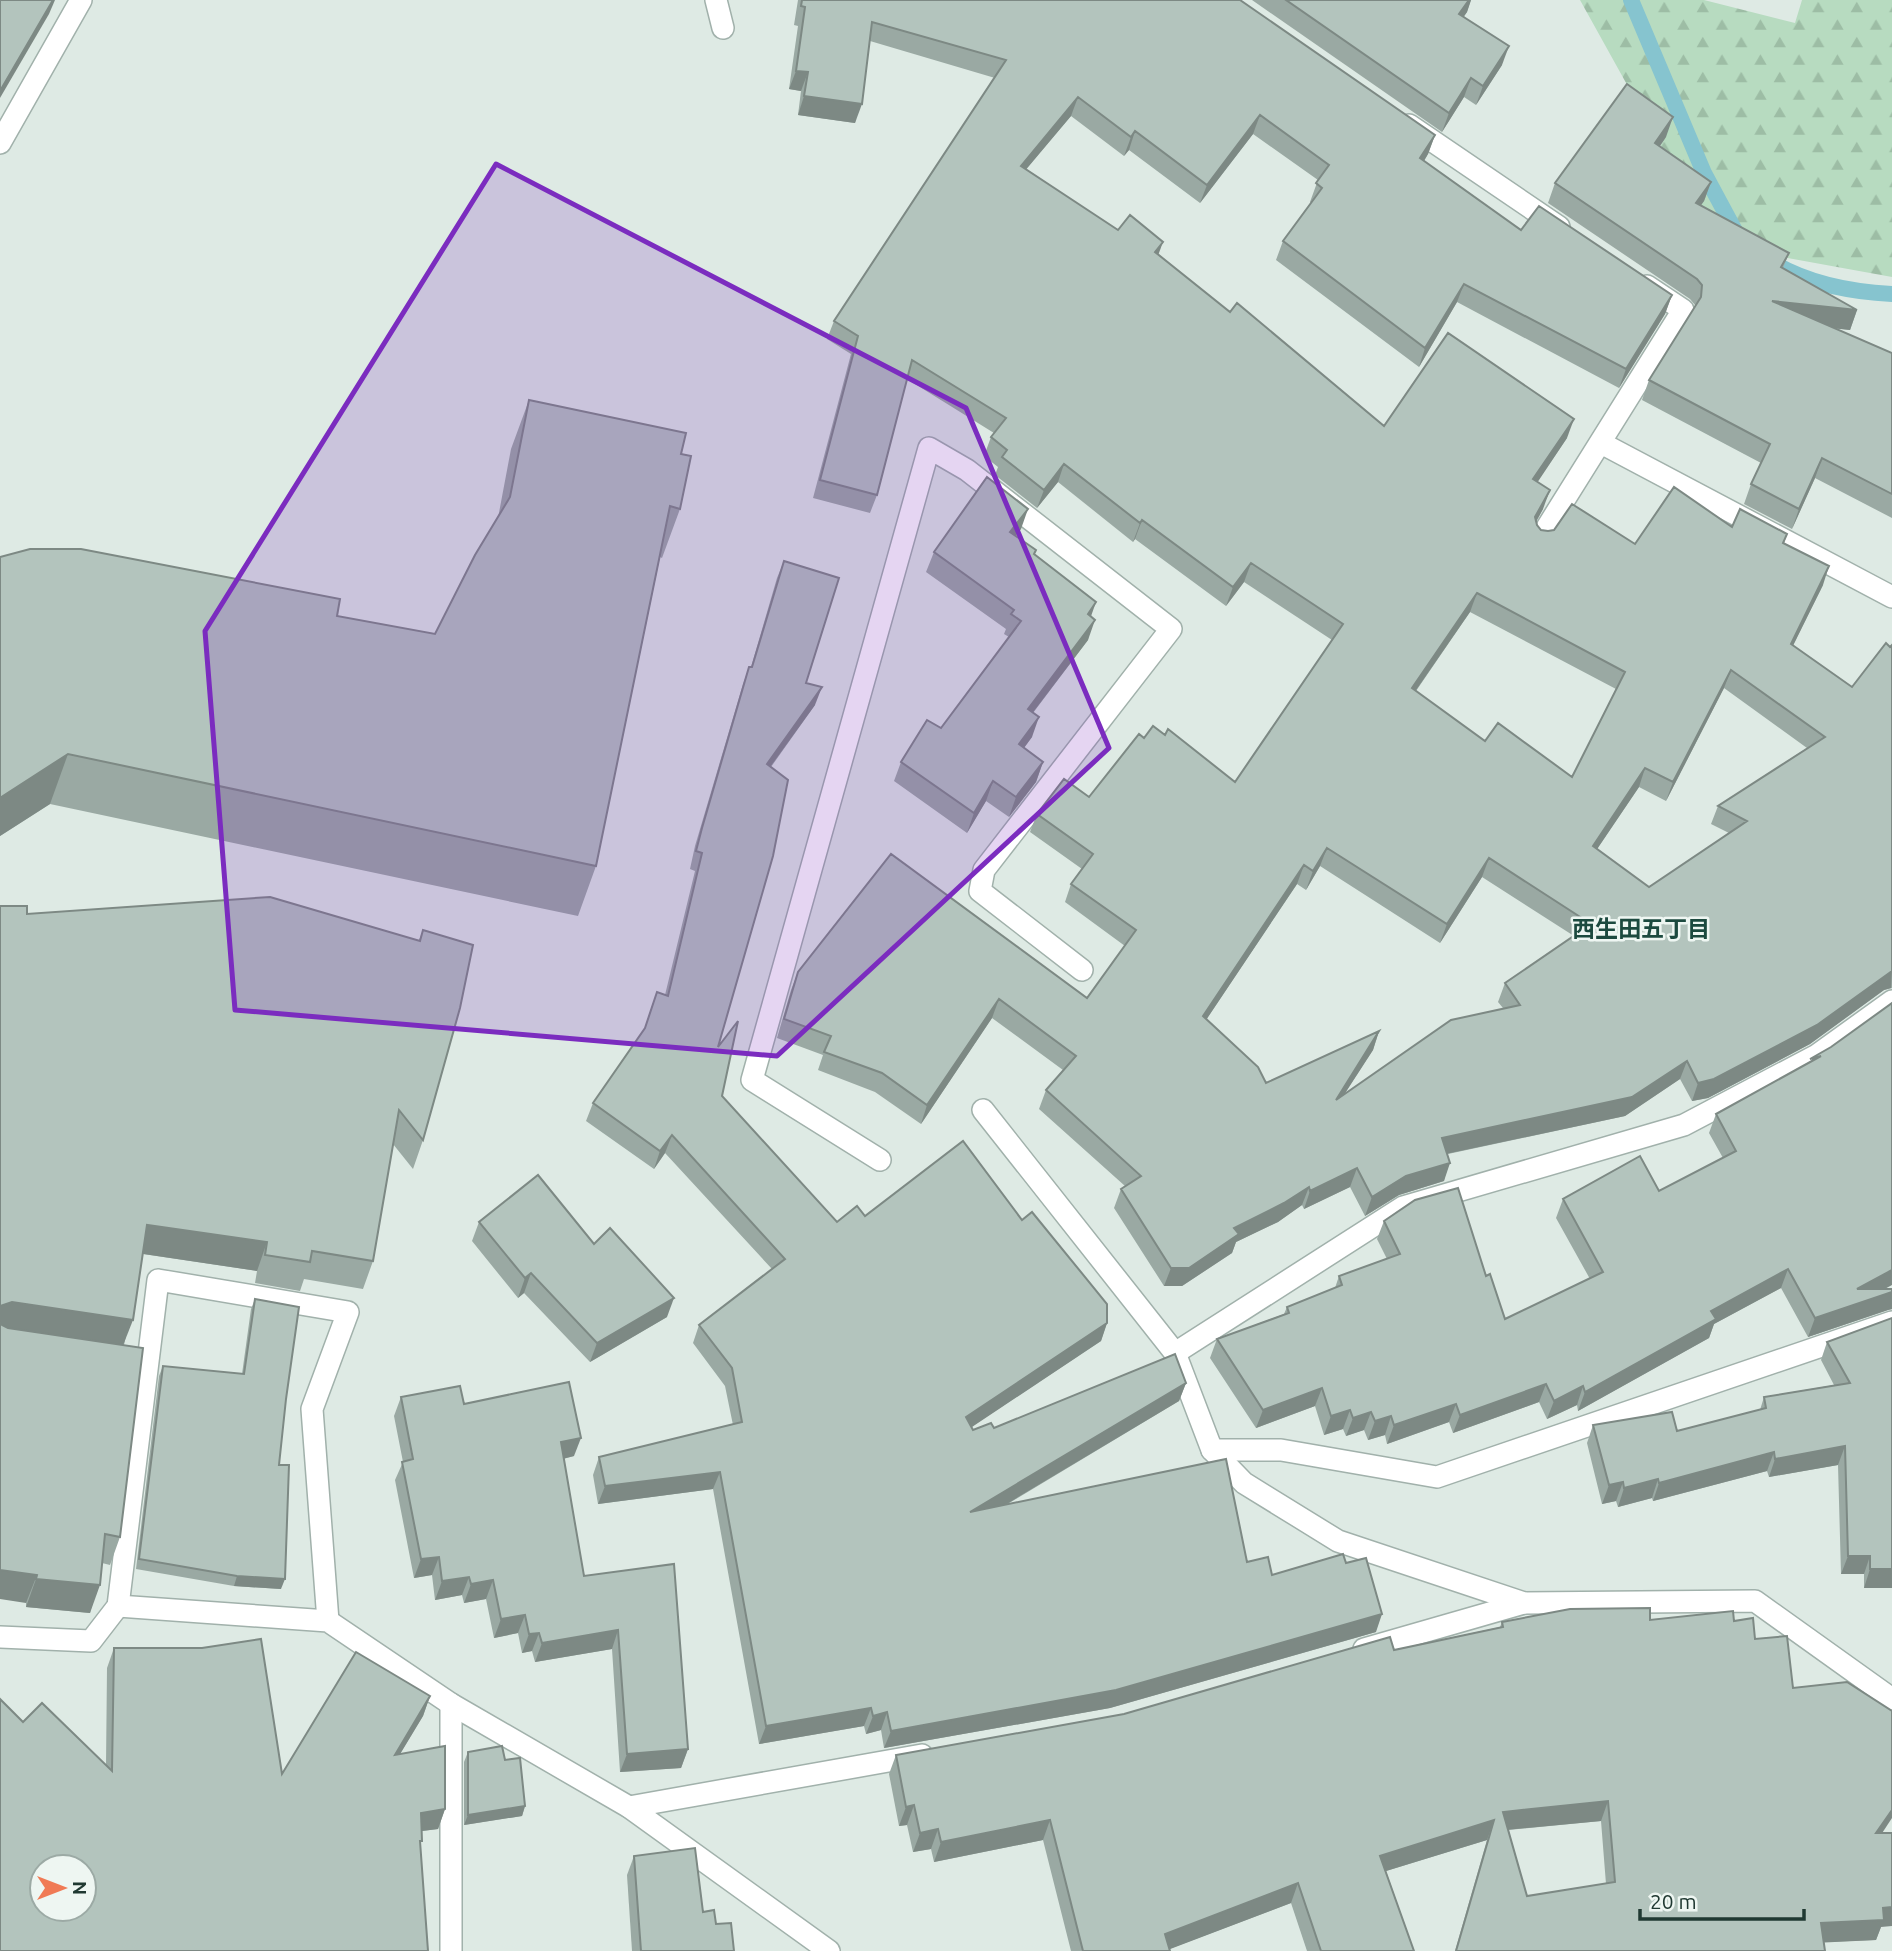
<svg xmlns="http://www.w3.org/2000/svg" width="1892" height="1951" font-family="Ubuntu,'Noto Sans JP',sans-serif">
<defs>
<pattern id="forest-firs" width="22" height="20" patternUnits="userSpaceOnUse" patternTransform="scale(1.75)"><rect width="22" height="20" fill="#b7dbc0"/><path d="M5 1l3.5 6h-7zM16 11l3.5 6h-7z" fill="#9dbda5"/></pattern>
</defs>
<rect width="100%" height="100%" fill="#deeae4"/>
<path fill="url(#forest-firs)" d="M1580,0H1704L1795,23L1802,0H1892V277L1716,245Z"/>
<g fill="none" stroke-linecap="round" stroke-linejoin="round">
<g stroke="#86c4cf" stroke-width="16">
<path d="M1631,0L1704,173L1740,240"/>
<path d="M1775,264C1810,284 1852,292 1892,294"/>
</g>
<g stroke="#a1b1ab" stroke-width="24">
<g id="minor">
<path d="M716,0L723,28"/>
<path d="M1409,125L1559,227"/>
<path d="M0,143L81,0"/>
<path d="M1601,443L1892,597"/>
<path d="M1541,537L1683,310L1647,286"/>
<path d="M983,1110L1175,1353L1212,1450L1244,1483L1338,1541L1524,1603L1755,1601L1892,1699"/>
<path d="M880,1160L752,1080L929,448L967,470L1171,629L984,870L980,891L1082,970"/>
<path d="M1175,1353L1403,1207L1684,1125L1817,1055L1892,1001"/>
<path d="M1212,1450H1281L1437,1477L1892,1322"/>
<path d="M118,1606L328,1621L451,1704L629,1807L829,1951"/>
<path d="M0,1637L91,1641L118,1606L158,1280L348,1312L312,1409L328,1621"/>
<path d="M1364,1649L1524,1603"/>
<path d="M451,1704V1951"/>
<path d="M629,1807L922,1755"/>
</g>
</g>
<use href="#minor" stroke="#fff" stroke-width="21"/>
</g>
<g fill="#9aa9a3" fill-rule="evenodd">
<path d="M798,0H1240L1435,135L1428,154L1424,161L1521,230L1672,295L1665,314L1619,388L1457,302L1419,367L1276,260L1283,241L1311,203L1310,202L1318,180L1253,134L1200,203L1129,150L1124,156L1071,116L1026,169L1118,230L1158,254L1230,312L1384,426L1567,438L1537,482L1543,509L1536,522L1537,525L1541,530L1635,544L1732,527L1787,534L1784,543L1823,585L1793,645L1852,687L1892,645V988L1884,990L1810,1044L1708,1098L1692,1101L1680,1079L1625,1116L1448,1154L1444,1181L1399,1195L1365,1216L1350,1187L1304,1209L1302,1205L1278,1222L1236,1242L1232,1253L1182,1286H1164L1114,1208L1121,1189L1125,1186L1039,1109L1046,1090L1063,1070L992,1018L921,1124L875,1092L818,1070L823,1055L777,1038L791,990L798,972L1087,998L1125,946L1065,902L1071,884L1082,869L1030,832L1037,814L1089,797L1144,738L1165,735L1235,782L1332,640L1244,582L1226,606L1135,539L1133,542L1058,482L1037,508L995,475L998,467L984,456L991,437L994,433L907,379L877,495L870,513L813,498L851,354L827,339L834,321L995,78L870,41L855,123L798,115L801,91L789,89L798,26L794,25ZM1470,612L1616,689L1572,777L1485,741L1416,691ZM1724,688L1807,748L1718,806L1711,824L1729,833L1649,887L1597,849L1639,787L1666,801ZM1320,866L1440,943L1482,877L1574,936L1505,983L1498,1002L1503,1008L1345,1093L1373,1050L1379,1031L1266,1083L1206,1020L1297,884L1306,890Z"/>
<path d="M1252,0H1471L1467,12L1464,16L1502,65L1476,105L1464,97L1442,132Z"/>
<path d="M1666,137L1660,146L1711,182L1704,201L1701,205L1789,253L1783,268L1857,310L1850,330L1834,328L1892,353V518L1815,478L1792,529L1744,504L1751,484L1761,463L1642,400L1649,380L1695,308V305L1690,299L1548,203L1555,183Z"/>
<path d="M529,400L681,454L680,509L662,558L660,557L596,866L578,916L50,804L0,836V557L337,616L435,634L498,518L511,449Z"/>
<path d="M1021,529L1016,536L1035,554L1091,616L1088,640L1033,713L1032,737L1024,748L1043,762L1036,782L1009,817L986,801L967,833L894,781L901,762L941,728L1009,637L1004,634L1006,629L926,572L934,552Z"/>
<path d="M784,561L806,683L815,705L771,767L718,1047L722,1096L837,1222L865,1216L1022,1220L1107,1323L1101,1341L971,1427L973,1430L994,1428L1186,1383L1179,1401L1006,1505L1247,1562L1272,1575L1346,1563L1376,1632L1110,1708L884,1748L881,1730L866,1734L864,1726L759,1744L713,1489L598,1504L593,1475L599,1457L733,1425L725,1386L693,1343L699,1325L772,1269L665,1153L654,1169L586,1121L593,1103L644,1030L657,992L665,995L695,871L690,869L695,846L743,684L749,667H751L777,578Z"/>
<path d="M27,914L419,940L423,930V1140L413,1169L393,1144L373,1261L363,1289L304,1279L300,1291L255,1283L257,1271L143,1254L124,1345L120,1537L110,1565L102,1563L90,1613L26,1607Z"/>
<path d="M1831,1047L1886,1289H1892V1309L1888,1310L1808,1337L1781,1288L1714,1324L1709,1338L1578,1411L1577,1405L1547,1419L1539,1402L1453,1433L1449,1422L1387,1444L1385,1435L1368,1440L1364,1430L1346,1436L1343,1429L1324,1435L1315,1406L1256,1428L1210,1358L1217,1339L1284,1314L1287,1307L1335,1288L1339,1276L1387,1259L1377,1239L1384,1221L1486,1276L1505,1319L1590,1279L1556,1218L1563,1199L1659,1191L1723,1158L1709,1133L1716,1114L1808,1063Z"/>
<path d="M479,1222L594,1244L667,1317L590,1362L524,1293L518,1298L472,1241Z"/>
<path d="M255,1299L286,1399L279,1465L281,1589L234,1586L136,1569L159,1376L163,1366L242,1374L251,1309Z"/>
<path d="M1892,1318V1588H1864V1574H1841L1838,1465L1769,1477L1767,1471L1653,1501L1652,1498L1618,1507L1616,1501L1602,1504L1587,1443L1593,1425L1677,1431L1760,1410L1764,1397L1834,1385L1821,1360L1827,1342Z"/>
<path d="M401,1397L464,1404L574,1456L563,1459L584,1576L674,1564L688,1749L681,1768L620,1772L612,1649L535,1662L532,1651L522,1653L518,1633L494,1638L486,1599L464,1603L462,1595L435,1600L432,1575L414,1578L395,1480L403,1462L394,1416Z"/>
<path d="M1650,1620L1734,1621L1755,1639L1793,1688L1882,1833L1881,1927L1876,1940L1824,1942L1825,1951H1455L1487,1840L1386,1871L1414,1951H1307L1291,1903L1169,1949L1170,1951H1071L1043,1840L934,1862L931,1849L913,1852L907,1825L899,1826L889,1774L896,1755L1124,1714L1394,1650L1500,1627L1502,1622ZM1601,1821L1606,1884L1527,1896L1508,1830Z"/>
<path d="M114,1648L282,1774L430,1696L423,1716L400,1754L445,1809L438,1829L422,1831L420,1847L428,1951L23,1722L106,1765L107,1668Z"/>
<path d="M468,1752L505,1760L525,1806L522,1816L464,1825V1762Z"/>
<path d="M634,1856L703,1912L716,1924L734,1951H632L627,1875Z"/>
</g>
<g fill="#7d8984">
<path d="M53,0H55L49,14L0,98V91Z"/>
<path d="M1469,0H1471L1467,12L1453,32L1459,14Z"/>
<path d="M1509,46L1502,65L1476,105L1483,86Z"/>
<path d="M796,71L808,72L801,91L789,89Z"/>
<path d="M1471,78L1464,97L1442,132L1449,113Z"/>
<path d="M804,96L862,104L855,123L798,115Z"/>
<path d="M1078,97L1071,116L1014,184L1021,166Z"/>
<path d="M1260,115L1253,134L1200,203L1207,185Z"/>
<path d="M1673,117L1666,137L1648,163L1655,143Z"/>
<path d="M1135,131L1129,150L1124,156L1131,137Z"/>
<path d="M1435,135L1428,154L1414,177L1420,158Z"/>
<path d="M1711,182L1704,201L1689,222L1696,203Z"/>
<path d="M1163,242L1156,261L1155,252Z"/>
<path d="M1464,284L1457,302L1419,367L1425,348Z"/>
<path d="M1672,295L1665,314L1619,388L1626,369Z"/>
<path d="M1772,301L1857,310L1850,330L1765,321Z"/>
<path d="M1574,419L1567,438L1527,498L1533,479Z"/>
<path d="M1822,458L1815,478L1792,529L1799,509Z"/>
<path d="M1064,464L1058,482L1037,508L1044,490Z"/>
<path d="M1550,490L1543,509L1528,536L1535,517Z"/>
<path d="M1028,509L1021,529L1003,551L1010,532Z"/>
<path d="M1142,520L1135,539L1133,542L1140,523Z"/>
<path d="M1251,563L1244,582L1226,606L1233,587Z"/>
<path d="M1829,566L1823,585L1785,662L1791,644Z"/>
<path d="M1477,593L1470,612L1405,706L1412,688Z"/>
<path d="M1096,602L1089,622L1088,614Z"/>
<path d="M1095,620L1088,640L1021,728L1028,709Z"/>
<path d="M1731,670L1724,688L1666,801L1673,782Z"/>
<path d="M822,687L815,705L760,781L767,764Z"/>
<path d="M1039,717L1032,737L1012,764L1019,744Z"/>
<path d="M68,754L50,804L0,836V798Z"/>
<path d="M1043,762L1036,782L1009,817L1016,797Z"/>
<path d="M1645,768L1639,787L1587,864L1593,846Z"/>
<path d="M993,781L986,801L967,833L974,813Z"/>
<path d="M1327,848L1320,866L1306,890L1313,871Z"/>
<path d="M1489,858L1482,877L1440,943L1447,924Z"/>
<path d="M1304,865L1297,884L1196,1035L1203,1016Z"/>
<path d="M1892,971L1891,988L1884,990L1810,1044L1708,1098L1692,1101L1698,1083Z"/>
<path d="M999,999L992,1018L921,1124L927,1105Z"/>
<path d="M1379,1031L1373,1050L1329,1118L1336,1100Z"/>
<path d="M1687,1061L1680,1079L1625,1116L1436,1156L1442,1138Z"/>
<path d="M672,1135L665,1153L654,1169L660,1151Z"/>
<path d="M1450,1163L1444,1181L1399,1195L1365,1216L1372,1197L1406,1176Z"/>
<path d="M1357,1168L1350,1187L1304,1209L1310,1191Z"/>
<path d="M1309,1187L1302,1205L1278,1222L1236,1242L1232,1253L1182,1286H1164L1171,1268L1234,1228Z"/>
<path d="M147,1225L267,1242L257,1271L137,1253Z"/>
<path d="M1788,1269L1781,1288L1714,1324L1709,1338L1578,1411L1585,1392L1711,1311Z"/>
<path d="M1892,1270V1285L1857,1304L1892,1292V1309L1888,1310L1808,1337L1815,1318L1857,1289Z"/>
<path d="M531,1273L524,1293L518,1298L525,1278Z"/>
<path d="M674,1298L667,1317L590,1362L597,1343Z"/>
<path d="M12,1302L133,1320L122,1348L0,1331V1306Z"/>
<path d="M1107,1323L1101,1341L960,1435L966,1417Z"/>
<path d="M1186,1383L1179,1401L963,1530L970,1512Z"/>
<path d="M1546,1384L1539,1402L1453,1433L1460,1415Z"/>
<path d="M1583,1386L1577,1405L1547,1419L1554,1401Z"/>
<path d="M1322,1388L1315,1406L1256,1428L1263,1410Z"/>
<path d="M1456,1404L1449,1422L1387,1444L1394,1425Z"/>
<path d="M1350,1410L1343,1429L1324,1435L1331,1416Z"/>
<path d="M1371,1412L1364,1430L1346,1436L1353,1418Z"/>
<path d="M1391,1416L1385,1435L1368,1440L1375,1421Z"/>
<path d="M581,1438L574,1456L554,1461L561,1442Z"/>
<path d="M1845,1446L1838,1465L1769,1477L1775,1459Z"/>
<path d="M1774,1452L1767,1471L1653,1501L1659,1483Z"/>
<path d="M720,1472L713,1489L598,1504L605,1486Z"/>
<path d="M1658,1479L1652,1498L1618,1507L1624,1488Z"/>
<path d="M1623,1482L1616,1501L1602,1504L1609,1485Z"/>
<path d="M1848,1556H1870L1864,1574H1841Z"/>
<path d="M439,1557L432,1575L414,1578L421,1559Z"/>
<path d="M1870,1569H1892V1588H1864Z"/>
<path d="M0,1570L37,1575L26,1603L0,1599Z"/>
<path d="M237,1576L285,1579L281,1589L234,1586Z"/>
<path d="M469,1577L462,1595L435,1600L442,1581Z"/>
<path d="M36,1579L100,1585L90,1613L26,1607Z"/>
<path d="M493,1580L486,1599L464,1603L471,1584Z"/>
<path d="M1382,1614L1376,1632L1110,1708L884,1748L891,1731Z"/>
<path d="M525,1615L518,1633L494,1638L501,1619Z"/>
<path d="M618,1630L612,1649L535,1662L542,1643Z"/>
<path d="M539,1633L532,1651L522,1653L529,1634Z"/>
<path d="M430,1696L423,1716L388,1774L395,1755Z"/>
<path d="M871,1708L864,1726L759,1744L766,1726Z"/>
<path d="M887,1712L881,1730L866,1734L873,1716Z"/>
<path d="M688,1749L681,1768L620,1772L627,1754Z"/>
<path d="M1608,1801L1601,1821L1495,1831L1503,1812Z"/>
<path d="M914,1805L907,1825L899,1826L906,1807Z"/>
<path d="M525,1806L522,1816L464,1825L468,1815Z"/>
<path d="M445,1809L438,1829L414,1832L421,1813Z"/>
<path d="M1892,1810V1818L1869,1853L1876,1833Z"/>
<path d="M1050,1820L1043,1840L934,1862L941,1842Z"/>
<path d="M1494,1820L1487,1840L1373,1875L1380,1856Z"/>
<path d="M938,1829L931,1849L913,1852L920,1833Z"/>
<path d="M1298,1883L1291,1903L1165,1951V1934Z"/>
<path d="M1892,1907V1926L1881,1927L1876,1940L1814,1943L1821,1923L1883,1908Z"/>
</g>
<g fill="#b3c4bd" stroke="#7d8984" stroke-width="2" fill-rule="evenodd">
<path d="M0,0H53L0,91Z"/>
<path d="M802,0H1240L1435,135L1420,158L1521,230L1539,206L1672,295L1626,369L1464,284L1425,348L1283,241L1322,188L1316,183L1329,165L1260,115L1207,185L1135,131L1131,137L1078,97L1021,166L1118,230L1130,215L1163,242L1155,252L1230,312L1237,303L1384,426L1448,333L1574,419L1533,479L1550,490L1535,517L1537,525L1541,530L1548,531L1554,530L1572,504L1635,544L1674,487L1732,527L1740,509L1787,534L1783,543L1829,566L1791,644L1852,687L1886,643L1890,647L1892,645V971L1817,1025L1714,1079L1698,1083L1687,1061L1632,1097L1442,1138L1450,1163L1406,1176L1372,1197L1357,1168L1310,1191L1309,1187L1284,1203L1234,1228L1239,1234L1189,1268H1171L1121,1189L1141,1176L1046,1090L1076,1056L999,999L927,1105L882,1073L824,1052L831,1036L784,1019L798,972L891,854L1087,998L1136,930L1071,884L1093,854L1037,814L1064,779L1089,797L1139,734L1144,738L1153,726L1165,735L1168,729L1235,782L1343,624L1251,563L1233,587L1142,520L1140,523L1064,464L1044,490L1002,457L1007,450L991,437L1006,418L912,360L877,495L820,480L858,336L834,321L1006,60L872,22L862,104L804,96L808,72L796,71L805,7L801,6ZM1477,593L1625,672L1572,777L1498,723L1485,741L1412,688ZM1731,670L1825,737L1718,806L1747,821L1649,887L1593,846L1645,768L1673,782ZM1327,848L1447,924L1489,858L1591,924L1505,983L1520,1005L1451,1020L1336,1100L1379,1031L1266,1083L1258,1067L1203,1016L1304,865L1313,871Z"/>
<path d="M1286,0H1469L1459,14L1509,46L1483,86L1471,78L1449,113Z"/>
<path d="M1627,84L1673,117L1655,143L1711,182L1696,203L1789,253L1781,267L1857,310L1772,301L1892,353V494L1822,458L1799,509L1751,484L1770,444L1649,380L1701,297L1702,285L1697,279L1555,183Z"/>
<path d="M529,400L686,433L681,454L691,456L680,509L670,506L596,866L68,754L0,798V557L30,549H81L340,599L337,616L435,634L475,555L510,497Z"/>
<path d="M987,477L1028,509L1010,532L1036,550L1034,554L1096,602L1088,614L1095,620L1028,709L1039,717L1019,744L1043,762L1016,797L993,781L974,813L901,762L927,720L941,728L1021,621L1011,614L1014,610L934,552Z"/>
<path d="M784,561L839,578L806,683L822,687L767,764L788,780L773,856L718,1047L738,1021L722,1096L837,1222L857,1206L865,1216L963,1141L1022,1220L1032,1212L1107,1304V1323L966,1417L973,1430L991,1423L994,1428L1175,1354L1186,1383L970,1512L1226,1459L1247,1562L1268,1557L1272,1575L1343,1554L1346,1563L1366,1558L1382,1614L1116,1690L891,1731L887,1712L873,1716L871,1708L766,1726L720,1472L605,1486L599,1457L742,1422L732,1368L699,1325L785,1259L672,1135L660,1151L593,1103L645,1028L657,992L668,996L702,853L696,851L702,828L749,667H752Z"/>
<path d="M270,897L420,941L423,930L473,945L460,1008L423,1140L399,1110L373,1261L312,1251L310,1262L265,1255L267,1242L147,1225L133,1320L12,1302L0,1306V1309V906H27V914Z"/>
<path d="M1892,1003V1270L1857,1289H1892V1292L1815,1318L1788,1269L1711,1311L1716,1319L1585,1392L1583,1386L1554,1401L1546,1384L1460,1415L1456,1404L1394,1425L1391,1416L1375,1421L1371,1412L1353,1418L1350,1410L1331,1416L1322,1388L1263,1410L1217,1339L1289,1313L1287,1307L1342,1285L1339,1276L1400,1254L1384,1221L1415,1200L1458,1188L1486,1276L1490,1274L1505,1319L1603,1272L1563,1199L1640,1156L1659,1191L1736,1151L1716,1114L1821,1056L1810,1059L1831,1047Z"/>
<path d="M538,1175L594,1244L610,1228L674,1298L597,1343L531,1273L525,1278L479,1222Z"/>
<path d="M255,1299L299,1307L286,1399L279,1465H289L285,1579L237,1576L139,1559L163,1366L244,1374Z"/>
<path d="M1892,1318V1569H1870V1556H1848L1845,1446L1775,1459L1774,1452L1659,1483L1658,1479L1624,1488L1623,1482L1609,1485L1593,1425L1672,1412L1677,1431L1766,1408L1764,1397L1850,1383L1827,1342Z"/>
<path d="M0,1322L2,1325L8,1328L143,1348L120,1537L105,1534L100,1585L36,1579L37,1575L0,1570Z"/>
<path d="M569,1382L581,1438L561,1442L584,1576L674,1564L688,1749L627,1754L618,1630L542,1643L539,1633L529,1634L525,1615L501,1619L493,1580L471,1584L469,1577L442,1581L439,1557L421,1559L402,1462L413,1459L401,1397L460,1386L464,1404Z"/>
<path d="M1650,1608V1620L1733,1611L1734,1621L1753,1618L1755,1639L1787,1636L1793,1688L1847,1682L1892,1711V1810L1876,1833H1892V1907L1883,1908L1884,1920L1821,1923L1825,1951H1456L1494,1820L1380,1856L1414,1951H1321L1298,1883L1165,1934L1170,1951H1083L1050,1820L941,1842L938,1829L920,1833L914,1805L906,1807L896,1755L1124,1714L1390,1637L1394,1650L1503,1627L1502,1622L1570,1609ZM1608,1801L1615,1882L1527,1896L1503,1812Z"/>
<path d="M261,1639L282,1774L356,1652L430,1696L395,1755L445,1746V1809L421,1813L422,1841H420L428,1951H0V1699L23,1722L42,1703L112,1771L114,1648H202ZM42,1867H84V1909H42Z"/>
<path d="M502,1746L505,1760L520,1758L525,1806L468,1815V1752Z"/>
<path d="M695,1848L703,1912L714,1910L716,1924L731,1923L734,1951H641L634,1856Z"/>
</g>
<path fill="#7b2cbf" fill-opacity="0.2" stroke="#7b2cbf" stroke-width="5" stroke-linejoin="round" d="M496,164L966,408L1109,748L777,1056L235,1010L205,631Z"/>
<g text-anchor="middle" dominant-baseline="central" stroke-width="5" stroke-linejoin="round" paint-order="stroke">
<g font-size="23" font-weight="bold" fill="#1c4a3f" stroke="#eef6f2">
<text x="1641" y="928">西生田五丁目</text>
</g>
</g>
<g transform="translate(63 1888) rotate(90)"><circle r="33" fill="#eef6f2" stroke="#9caaa5" stroke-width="2"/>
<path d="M0-5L12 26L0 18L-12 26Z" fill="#f07a55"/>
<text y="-10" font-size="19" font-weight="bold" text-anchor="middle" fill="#203932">N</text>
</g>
<path d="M1640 1909v10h164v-10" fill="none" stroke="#203932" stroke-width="3.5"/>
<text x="1650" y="1909" font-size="21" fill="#203932" stroke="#eef6f2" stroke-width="5" paint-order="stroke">20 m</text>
</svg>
